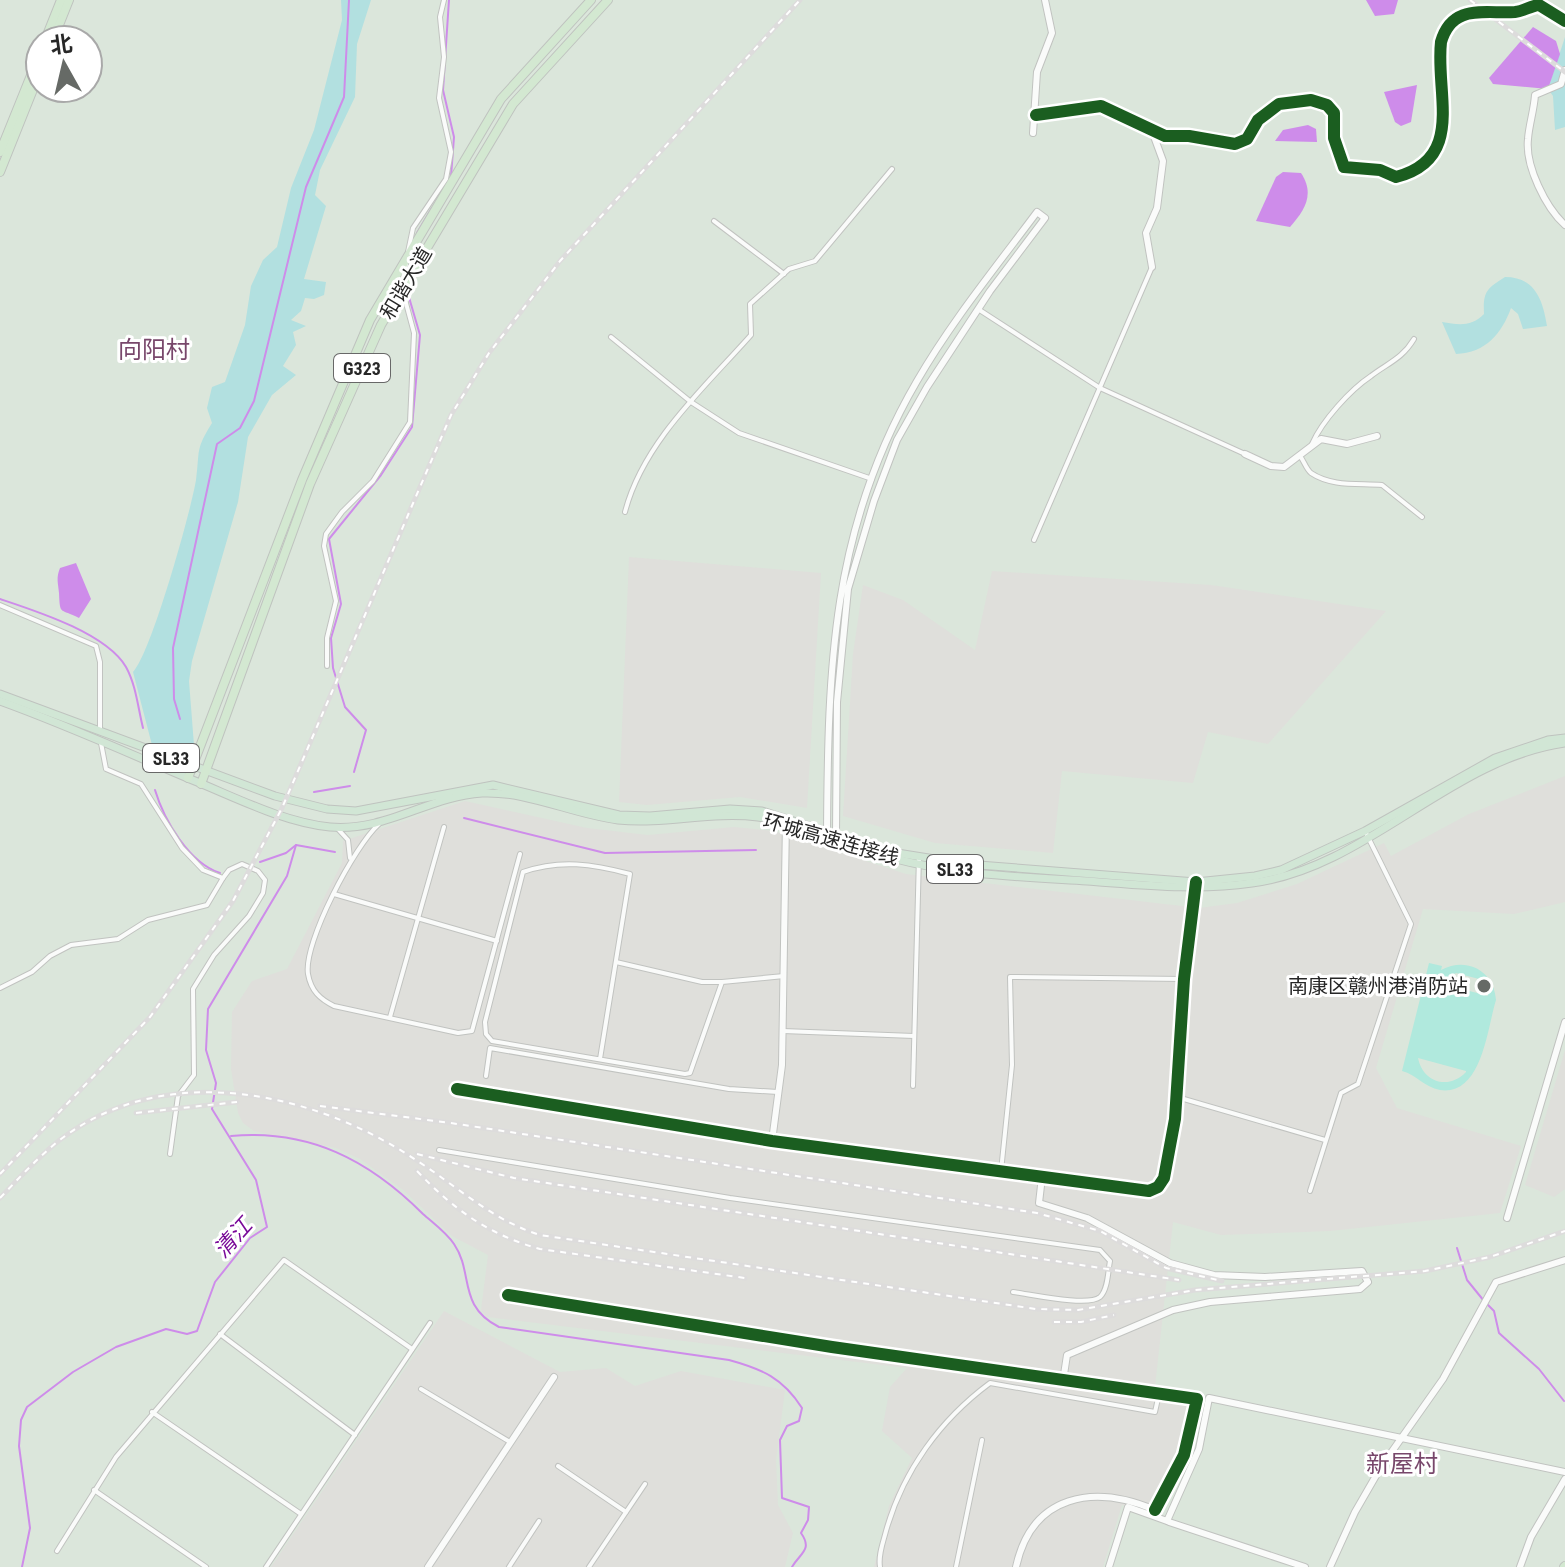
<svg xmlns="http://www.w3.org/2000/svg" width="1565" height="1567" font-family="'Roboto Condensed','Noto Sans SC',sans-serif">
<rect width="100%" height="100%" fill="#dbe6db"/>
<g fill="#dfdfdb">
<path d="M629,557L821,573L807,808L740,797L647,805L619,802Z"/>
<path d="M992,571L1211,585L1386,611L1268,744L1208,732L1193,783L1062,771L1053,853L935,843L843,816L853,654L863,585L903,600L975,650Z"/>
<path d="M1565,776V902L1514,914L1423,909L1376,1068L1397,1108L1521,1146L1500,1213L1330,1231L1221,1235L1173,1222L1154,1396L1203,1406L1191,1456L1159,1518L1122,1505L1103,1567H874L889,1506L912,1458L882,1431L890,1387L907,1368L487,1317L481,1310L488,1255L452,1236L403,1190L360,1159L336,1148L254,1131L243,1123L238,1113L231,1069L232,1012L252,981L287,969L342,863L343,841L465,801L587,828L648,835L734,827L774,831L906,874L1199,908L1237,903L1297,884L1384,843L1391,856L1469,814Z"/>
<path d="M1565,1050V1189L1554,1197L1525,1185Z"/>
<path d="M444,1311L560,1372L606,1368L635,1386L681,1371L785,1390L776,1460L778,1505L793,1533L785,1567H271Z"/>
</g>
<g fill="#b2e0e0">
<path d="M341,0H371L357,44L355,97L320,170L315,195L326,206L304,279L326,282L324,295L314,299L305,298L301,311L291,320L306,326L293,332L296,345L283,366L296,375L272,395L248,437L238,502L192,661L189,681L195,758L152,745L133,672C151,654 191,511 196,480C200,450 195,450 212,423L207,408L212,387L225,382L245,325L251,286L263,260L277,247L291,188L314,130L342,20Z"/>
<path d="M1565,37V127L1555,130L1553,96L1548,89Z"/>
<path d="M1505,277C1535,277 1543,300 1547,326L1523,329L1518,314L1511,308C1502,333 1486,353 1456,354L1442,322C1459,325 1471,327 1484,314C1483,292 1486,289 1505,277Z"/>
</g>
<path fill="#b0e9dd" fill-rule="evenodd" d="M1429,963L1442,966L1441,970C1467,956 1494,971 1496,1000C1487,1029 1482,1096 1440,1090C1424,1087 1417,1075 1402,1071ZM1456,973L1479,979L1488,996L1440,983ZM1418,1058L1466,1071V1072C1449,1090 1423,1083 1418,1058Z"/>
<g fill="#ce8cea">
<path d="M1366,0H1398L1394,14L1375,16Z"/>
<path d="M1533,27L1556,41L1560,54L1548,89L1493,84L1489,78Z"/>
<path d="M1417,85L1411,122L1401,126L1395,122L1384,92Z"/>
<path d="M1308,125L1316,129L1317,142L1275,141L1283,130Z"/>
<path d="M1283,172L1301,173C1315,194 1305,210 1290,227L1256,221L1276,177Z"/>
<path d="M76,563L91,599L79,618C60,608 60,616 59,593C58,582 56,578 60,568Z"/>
</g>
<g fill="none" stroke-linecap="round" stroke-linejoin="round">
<g stroke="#ce8cea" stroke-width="2">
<path d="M449,0L443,90L454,137L451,176"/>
<path d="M417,233L432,208"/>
<path d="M410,268L416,251"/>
<path d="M0,599C36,611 106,633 126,667C136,685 138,708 143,728"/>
<path d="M180,719L174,699L173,648L217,444L240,428L254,401L306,187L344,97L349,0"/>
<path d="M354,772L366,730L345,707L333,668L331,638L341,604L329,539L381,475L412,427L420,335L406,287"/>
<path d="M155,790C164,820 189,863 220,873"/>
<path d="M314,792L350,786"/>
<path d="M464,818L605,853L756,850"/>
<path d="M260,862L286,853L296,845L335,852"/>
<path d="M231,1136C309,1129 369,1160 423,1214C433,1223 446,1232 454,1244C474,1273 457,1306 499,1327L729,1360C762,1369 783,1378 802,1408L799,1421L787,1426L780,1440L782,1498L809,1507L808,1520L801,1533C813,1550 800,1553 792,1567"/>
<path d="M1457,1248L1467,1280L1484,1301"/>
<path d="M1488,1305L1494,1311L1499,1333L1539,1369L1564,1401"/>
<path d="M22,1567L30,1528L19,1446L21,1420L27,1407L73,1372L116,1347L166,1329L187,1334L197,1331L215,1282L250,1238L267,1227L256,1180L212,1109L216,1083L206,1050L208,1009L287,876L296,845"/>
</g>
<g stroke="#c1c3c0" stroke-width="6">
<g id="street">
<path d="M714,221L784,274"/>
<path d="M408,252L413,228L446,179L451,152L439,98L444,57L440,17L444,0"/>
<path d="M402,283L406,264"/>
<path d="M978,309L1100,388L1245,454"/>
<path d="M611,337L691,402L739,433L872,479"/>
<path d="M1312,444C1322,421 1350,390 1371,376C1388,363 1402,359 1414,339"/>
<path d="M1300,456C1304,461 1306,469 1311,473C1332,487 1359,483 1382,485L1422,517"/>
<path d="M625,512C643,442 705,387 751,335L750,304L789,269L815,261L892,169"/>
<path d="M1034,540L1152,267"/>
<path d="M0,605L96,646L100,662V731"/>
<path d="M327,666V638L336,601L324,546L326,534L342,512L373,481L410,422L414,333L403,292"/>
<path d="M101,743L106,769L141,784L182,848L203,870L223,878L229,870L242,864L258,871L265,880L263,893L249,916L214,955L193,989L194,1075L178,1096L170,1154"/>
<path d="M379,824C355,845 303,943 308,974C311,991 320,999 334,1006L458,1033L472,1031L520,854"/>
<path d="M337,828L348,840L350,858"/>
<path d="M334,894L497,941"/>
<path d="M616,962L702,982H722"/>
<path d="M0,988L32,972L50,956L71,945L118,939L148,920L207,905L223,878"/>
<path d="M390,1017L444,827"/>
<path d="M783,1031L914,1036"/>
<path d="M600,1059L630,874C593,864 560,859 523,872L485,1022L486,1034L492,1041L685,1074L690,1073L722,982L784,976"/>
<path d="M486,1076L490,1048L729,1089L778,1092"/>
<path d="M913,1086L919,856"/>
<path d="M1177,1097L1325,1140"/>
<path d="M439,1150L730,1198L1100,1250L1110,1261C1108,1271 1108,1290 1100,1297C1088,1307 1030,1294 1013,1292"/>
<path d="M1001,1171L1012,1065L1010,977L1184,979"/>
<path d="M1310,1191L1341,1093L1358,1084L1411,924L1365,831"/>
<path d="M220,1334L355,1435"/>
<path d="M421,1389L510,1442"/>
<path d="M152,1412L301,1514"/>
<path d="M558,1466L626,1512"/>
<path d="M94,1490L206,1567"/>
<path d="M57,1551L116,1457L284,1260L412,1349"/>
<path d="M266,1567L430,1323"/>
<path d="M509,1567L539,1521"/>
<path d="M589,1567L645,1484"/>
<path d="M880,1567C878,1555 883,1543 886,1531C903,1471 940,1420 990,1383L1155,1412L1159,1394"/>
<path d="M956,1567L982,1440"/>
</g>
</g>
<g stroke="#c1c3c0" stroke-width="8">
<g id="secondary">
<path d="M1565,70L1561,84L1535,95C1534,110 1529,125 1528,139C1525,166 1546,208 1565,225"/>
<path d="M1036,115L1101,106L1165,136H1189L1235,144L1247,139L1258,120L1279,104L1311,100L1327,105L1334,113V138L1344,167L1380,170L1396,177C1466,159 1435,93 1441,42C1452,3 1485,14 1515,12C1524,11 1530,6 1539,5L1565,21"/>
<path d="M1033,133L1037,72L1052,33L1045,0"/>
<path d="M1152,267L1146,233L1157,208L1163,161L1152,131"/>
<path d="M1245,454L1271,466L1284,467L1321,439L1347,444L1377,436"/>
<path d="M827,834C828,669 831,528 917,381C951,322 996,267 1037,212L1045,218L990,291L927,387L897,440L874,501L848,589L837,702L836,836"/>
<path d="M457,1089L772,1141L1149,1191L1158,1187L1164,1178L1175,1119L1184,979L1195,884"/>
<path d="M772,1141L782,1065L786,821"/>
<path d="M1042,1177L1039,1203L1087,1218L1170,1263L1214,1275L1265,1277L1362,1271L1368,1282L1360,1289L1210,1302L1173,1310L1067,1355L1063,1381"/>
<path d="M1507,1218L1565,1022"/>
<path d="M508,1295L832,1347L1197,1399L1184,1455L1155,1510C1094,1484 1032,1494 1016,1567"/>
<path d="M1169,1522L1305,1567"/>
<path d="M428,1567L554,1377"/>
<path d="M1109,1567L1128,1507L1167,1521L1199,1449L1209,1398L1565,1472"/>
<path d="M1330,1567L1355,1512L1381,1467L1443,1379L1496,1282L1565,1260"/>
<path d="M1520,1567L1531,1537L1565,1479"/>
</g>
</g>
<g stroke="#bfc3bf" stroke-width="9">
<g id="primary">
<path d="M0,694L275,796L327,809L356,811L493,785L619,815L650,816L730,809L762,811L891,852L966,864L1196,882L1255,876L1281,870L1365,831L1495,758L1548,740L1565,738"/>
<path d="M0,701C64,724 128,753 190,779C235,797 282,822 330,827C386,832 429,796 482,793C528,791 572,814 618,820C665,825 711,811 758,817C804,823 847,846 892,858C954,875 1023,877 1087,881C1143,885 1196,891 1252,883C1367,868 1450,759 1565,743"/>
</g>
</g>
<g stroke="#bfc3bf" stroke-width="10">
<g id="highway">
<path d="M45,40L61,0"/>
<path d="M53,40L69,0"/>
<path d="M0,152L40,53"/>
<path d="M0,172L40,72"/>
<path d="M188,778L302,480L370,320L501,99L591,0"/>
<path d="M201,784L310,484L381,325L513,104L608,0"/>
<path d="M1564,1567L1565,1566"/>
</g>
</g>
<use href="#street" stroke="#fafbfa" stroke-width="4"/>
<use href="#secondary" stroke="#fafbfa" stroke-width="6"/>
<use href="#primary" stroke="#d1e6d5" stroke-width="7"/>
<use href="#highway" stroke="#d3e8d1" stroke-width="8"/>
<g stroke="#dddcdc" stroke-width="5">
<g id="rail">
<path d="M1470,0L1565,72"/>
<path d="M320,1106L451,1123L1037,1213L1100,1231L1166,1268L1222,1281"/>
<path d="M136,1113L237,1102"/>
<path d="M417,1154L514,1178L1179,1280"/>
<path d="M417,1171C453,1209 489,1235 540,1249L745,1278"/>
<path d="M0,1174L150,1017L233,901L282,808L451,415L489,353L560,261L800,0"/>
<path d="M0,1198C20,1177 39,1156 61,1139C167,1059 314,1092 416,1160C458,1187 492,1220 540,1235L1036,1309L1078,1310L1195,1290L1425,1271L1490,1257L1565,1231"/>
<path d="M1054,1322H1081L1114,1315"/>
</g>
</g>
<use href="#rail" stroke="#fff" stroke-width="2" stroke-dasharray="6" stroke-linecap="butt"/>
<g stroke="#fff" stroke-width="17">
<g id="cycleway">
<path d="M1036,115L1101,106L1165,136H1189L1235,144L1247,139L1258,120L1279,104L1311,100L1327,105L1334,113V138L1344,167L1380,170L1396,177C1466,159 1435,93 1441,42C1452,3 1485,14 1515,12C1524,11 1530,6 1539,5L1565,21"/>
<path d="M457,1089L772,1141L1149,1191L1158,1187L1164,1178L1175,1119L1184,979L1196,882"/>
<path d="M508,1295L832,1347L1197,1399L1184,1455L1155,1510"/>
</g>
</g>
<use href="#cycleway" stroke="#1b5e20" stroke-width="12"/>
</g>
<circle fill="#666a66" stroke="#fff" stroke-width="3" cx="1484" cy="986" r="8"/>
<g text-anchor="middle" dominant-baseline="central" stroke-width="6" stroke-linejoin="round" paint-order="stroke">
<g fill="#fff" stroke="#686868" stroke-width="2">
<rect x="334" y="354" width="56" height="28" rx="6"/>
<rect x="143" y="744" width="56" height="28" rx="6"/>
<rect x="927" y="855" width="56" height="28" rx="6"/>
</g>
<g font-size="18" font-weight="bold" fill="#272727">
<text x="362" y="368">G323</text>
<text x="171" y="758">SL33</text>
<text x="955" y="869">SL33</text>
</g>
<g font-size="20" fill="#272727" stroke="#fff">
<text transform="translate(406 283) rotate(-59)">和谐大道</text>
<text transform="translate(831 839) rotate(16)">环城高速连接线</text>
</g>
<g font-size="20" fill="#272727" stroke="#fff" text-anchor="end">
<text x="1468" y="986">南康区赣州港消防站</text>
</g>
<g font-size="22" font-style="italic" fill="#790998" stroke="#fff">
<text transform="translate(233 1238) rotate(-48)">清江</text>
</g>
<g font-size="24" fill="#78476b" stroke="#fff">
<text x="154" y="350">向阳村</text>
<text x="1402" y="1464">新屋村</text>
</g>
</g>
<g transform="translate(64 64) rotate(352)"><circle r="38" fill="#ffffff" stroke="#a9a9a9" stroke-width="2"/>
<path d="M0-6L14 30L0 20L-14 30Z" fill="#666a66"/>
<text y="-12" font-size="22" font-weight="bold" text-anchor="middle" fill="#272727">北</text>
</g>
</svg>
